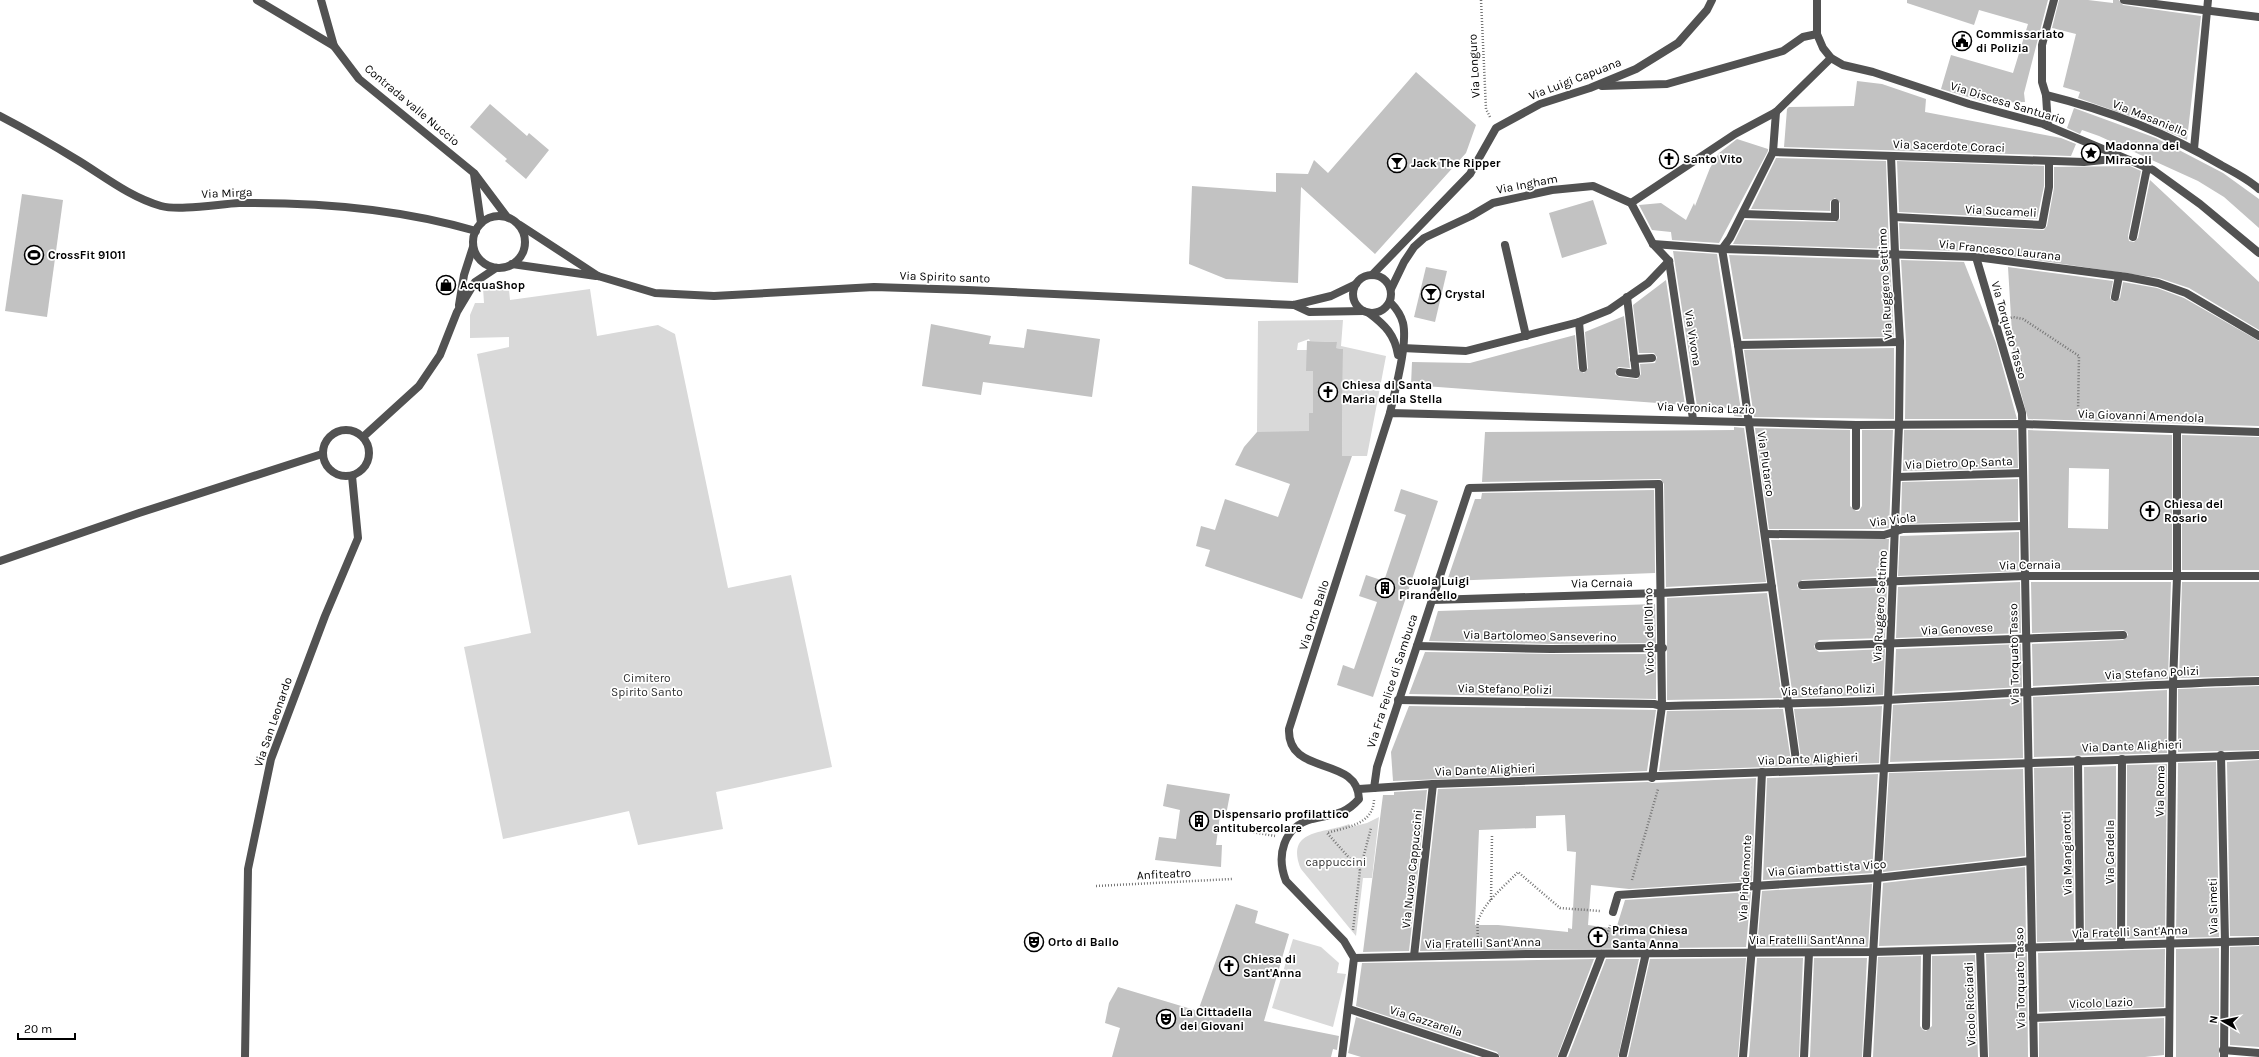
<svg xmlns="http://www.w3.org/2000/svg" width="2259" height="1057" font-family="Karla,sans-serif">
<rect width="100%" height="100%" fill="#fff"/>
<g fill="#d9d9d9">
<path d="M483,288L509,290L510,300L590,289L597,336L658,325L675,334L728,588L791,575L832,767L716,792L723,829L638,845L629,811L503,839L464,647L531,633L477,354L509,347V337L470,338V315L475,303H484Z"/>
<path d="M1343,320L1341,346L1386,356L1367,456H1342L1343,349L1336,348V342L1310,341L1309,339L1298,343L1297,350H1307L1313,371V413H1309L1313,456L1257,432L1258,321Z"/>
<path d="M1379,817L1372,878H1363L1356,936L1301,869C1285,829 1323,834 1349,824L1351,827L1367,823Z"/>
<path d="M1293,939L1321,947L1339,963L1337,973L1346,974L1333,1027L1272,1008Z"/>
</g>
<g fill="#c2c2c2" fill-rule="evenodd">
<path d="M1907,0H2048L2024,93L2025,102L1988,103L1941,89L1951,55L2013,73L2028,24L1979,10L1974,25L1907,3Z"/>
<path d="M2059,0H2088L2113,3V0H2119L2123,5L2201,16L2187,140L2138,119L2078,98L2080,92L2063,87L2076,34L2052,28Z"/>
<path d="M1416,72L1476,125L1466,153L1375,254L1301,187L1298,283L1226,279L1189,264L1192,186L1276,192V173L1308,174L1314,160L1328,173Z"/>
<path d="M1857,81L1882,84L1926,99L1925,112L2061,138L2076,144L2071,156L1784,147L1787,109L1789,107L1854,106Z"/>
<path d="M490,104L527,136L529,133L549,150L526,179L505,161L507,159L470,127Z"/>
<path d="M2074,108L2156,138L2223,173L2259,199V228L2224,197L2198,181L2099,136L2082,130L2080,134L2067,128Z"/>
<path d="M1737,139L1768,149V151L1719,243L1672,240L1671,232L1652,230L1639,205L1661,203L1686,220L1694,203L1695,206L1710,168L1719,153Z"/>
<path d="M1776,158L1886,161L1889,249L1733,244L1745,220L1835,222L1840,219V203L1835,198L1830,201V211L1751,209Z"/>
<path d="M1897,161L2044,166V186L2037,219L1899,212Z"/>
<path d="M2130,166L2141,171L2128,236L2129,241L2134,242L2138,238L2150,180L2259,282V330L2189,288L2159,278L2008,256L2007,250L1959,248L1960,251L1900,249L1899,223L2044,230L2047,226L2054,188V167Z"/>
<path d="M22,194L63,200L47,317L5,311Z"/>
<path d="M1593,200L1607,244L1562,258L1549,213Z"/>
<path d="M1673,251L1717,254L1742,417L1734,416V409L1697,406Z"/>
<path d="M1729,255L1890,260L1894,337L1743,339Z"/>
<path d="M1901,260L1964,262L1996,343L2017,419H1905L1906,342Z"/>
<path d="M1426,267L1447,271L1435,322L1414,317Z"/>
<path d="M2008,267L2113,281L2110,298L2114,302L2120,298L2123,282L2157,288L2184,298L2259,341V426L2028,419L2014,367Z"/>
<path d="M1666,280L1685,405L1411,385L1412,362L1470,363L1575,335L1578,369L1584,373L1588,368L1585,332L1624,316L1630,368L1618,367L1615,374L1619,377L1638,379L1641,374L1640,364L1655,363L1657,357L1654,353H1639L1633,305Z"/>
<path d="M931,324L991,336L989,344L1024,348L1027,329L1100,339L1092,397L983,382L981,395L922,386Z"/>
<path d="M1307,341L1337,342L1336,348L1343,349L1342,456H1352L1302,599L1205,566L1210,550L1196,546L1201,526L1215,530L1225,499L1278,517L1290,484L1235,465L1244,447L1257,432L1309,431V413H1313V371H1306Z"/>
<path d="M1894,348V419L1754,417L1744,350Z"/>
<path d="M1734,427L1744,428L1766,582L1666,587L1664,484L1661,479L1482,482L1485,432L1734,430Z"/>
<path d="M1755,428L1850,430V506L1856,511H1859L1862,506V430H1893L1889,528L1883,529H1769Z"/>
<path d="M1904,430H2017L2018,468L1903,471Z"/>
<path d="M2028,430L2172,435V570H2030ZM2069,468L2109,469L2108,529L2068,528Z"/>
<path d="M2182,435L2259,437V570H2182Z"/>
<path d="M2018,479V521L1901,524L1902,482Z"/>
<path d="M1401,489L1438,501L1373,697L1337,685L1343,665L1354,669L1377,602L1359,596L1366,575L1384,581L1406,515L1394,511Z"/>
<path d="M1654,490L1655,573L1447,581L1475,499H1481L1482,493Z"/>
<path d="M2019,532V571L1898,576L1900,536Z"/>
<path d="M1889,539L1887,576L1802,580L1797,585L1798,588L1802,590L1887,587L1885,638L1819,640L1814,646L1815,649L1819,652L1885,649L1883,695L1793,698L1771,540Z"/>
<path d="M2020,582L2021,633L1896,638L1898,587Z"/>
<path d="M2031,582H2171L2168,679L2033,686L2032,644L2123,640L2128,635L2127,632L2123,630L2032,633Z"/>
<path d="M2182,582H2259V676L2179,678Z"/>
<path d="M1767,593L1782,698L1667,700V598Z"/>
<path d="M1655,604L1656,643L1551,644L1429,641L1438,611Z"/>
<path d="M2021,644L2022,687L1894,694L1896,649Z"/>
<path d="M1425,652L1551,654H1656V699L1409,694Z"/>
<path d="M2259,686V750L2178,752V689Z"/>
<path d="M2167,690V753L2034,757L2033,697Z"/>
<path d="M2022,698L2023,758L1890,762L1893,705Z"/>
<path d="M1409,706L1656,710L1647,771L1393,781L1391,752Z"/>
<path d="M1882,706L1879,763L1659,771L1667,711L1783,709L1791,761L1796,765L1800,764L1801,759L1794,709Z"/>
<path d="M2259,760V936H2230L2227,762Z"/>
<path d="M2216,762L2219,937L2176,938L2178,763Z"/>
<path d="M2167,764L2165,938L2127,939V765Z"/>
<path d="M2116,766V940H2085L2084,767Z"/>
<path d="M2073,767L2074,941L2037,942L2034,768Z"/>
<path d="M2023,769L2025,856L1883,872L1889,773Z"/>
<path d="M1878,774L1872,873L1763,880L1767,778Z"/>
<path d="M1756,778L1752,881L1629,889L1591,885L1588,925L1616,929L1625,900L1751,892L1746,947L1420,951L1438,789L1648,782L1652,783ZM1565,815L1567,851L1576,852L1572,929L1568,928V932L1498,925H1475L1479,830L1536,828V816Z"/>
<path d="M1167,784L1230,794L1226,815H1220L1216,845H1222L1221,867L1155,860L1159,837L1176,839L1180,810L1163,806Z"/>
<path d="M1427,790L1409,951L1363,952L1383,795H1394V792Z"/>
<path d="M2025,867L2026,942L1879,946L1883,883Z"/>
<path d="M1872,884L1868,947H1757L1762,891Z"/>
<path d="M1236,904L1258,911L1255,923L1289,934L1264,1021L1339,1036L1337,1050L1333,1049L1331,1057H1112L1120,1028L1105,1023L1109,1003L1118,987L1198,1011Z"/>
<path d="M2259,946V1047L2230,1045V947Z"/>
<path d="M2219,948V1057H2176V949Z"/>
<path d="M2165,949L2164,1007L2039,1012L2038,953Z"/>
<path d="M2027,953L2028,1057H1989L1986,954Z"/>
<path d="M1975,955L1978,1057H1873L1878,957L1921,956L1920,1026L1923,1030L1926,1031L1932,1026V956Z"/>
<path d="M1746,958L1738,1057H1628L1650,959Z"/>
<path d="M1757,958H1803L1799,1057H1749Z"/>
<path d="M1814,958H1867L1862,1057H1810Z"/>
<path d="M1594,959L1557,1057H1500L1497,1052L1356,1006L1362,963Z"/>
<path d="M1606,959H1639L1618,1057H1568Z"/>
<path d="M1356,1017L1477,1057H1361L1348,1053Z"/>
<path d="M2164,1018V1055L2145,1057H2039V1023Z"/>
</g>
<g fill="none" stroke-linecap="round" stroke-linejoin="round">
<g stroke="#747474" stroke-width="2.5" stroke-dasharray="1 2" stroke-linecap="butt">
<path d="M1481,0L1486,109L1490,117"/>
<path d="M2008,319L2013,317L2023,319L2079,356L2078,412"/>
<path d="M1218,826L1275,836"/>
<path d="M1360,870L1327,833C1346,827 1373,825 1374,800"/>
<path d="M1632,880L1658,789"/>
<path d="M1096,886L1232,879"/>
<path d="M1491,900L1492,836"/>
<path d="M1353,930L1360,870L1371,828"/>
<path d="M1606,940L1610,925"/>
<path d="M1478,943C1478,936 1477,927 1478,921C1484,902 1505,886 1518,872L1560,908L1600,911"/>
</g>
<g stroke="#525252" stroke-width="8">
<path d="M1891,156L1895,253"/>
<path d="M1743,214L1835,217V203"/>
<path d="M1894,217L2042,225L2049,187V161"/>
<path d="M2133,237L2147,168"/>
<path d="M1505,245L1526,336"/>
<path d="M2115,297L2119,276"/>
<path d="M1579,322L1583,368"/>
<path d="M1738,345L1900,342"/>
<path d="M1634,359L1652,358"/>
<path d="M1620,372L1636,374L1627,297"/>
<path d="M1856,425V506"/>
<path d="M1897,477L2023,473"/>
<path d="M1765,534L1884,535L1903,529L2024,526"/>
<path d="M1819,646L2123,635"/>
<path d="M2221,755L2225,942L2224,1057"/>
<path d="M2078,760L2080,946"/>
<path d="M1613,912L1618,895L1877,878L2030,861"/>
<path d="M2121,945L2122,759"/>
<path d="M1980,949L1984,1057"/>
<path d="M2033,1018L2169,1012"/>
<path d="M1926,1026L1927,951"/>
<path d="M2223,1050L2259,1053"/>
<path d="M1623,1055L1646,953"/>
<path d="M1562,1057L1602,954"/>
<path d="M1804,1057L1809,953"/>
</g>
<g stroke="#525252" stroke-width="8">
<path d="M257,0L334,46"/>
<path d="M1817,0V34L1823,48L1831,58L1843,65L1873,72L1969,104L2043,124L2153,170L2200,204L2259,253"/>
<path d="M2124,0L2259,17"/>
<path d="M1602,86L1667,84L1783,51L1803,37L1817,34"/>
<path d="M2046,95C2107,110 2167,133 2221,165C2234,172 2248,179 2259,189"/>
<path d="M1776,112L1773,152L1730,238L1722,249L1738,345L1796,760"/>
<path d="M0,116C27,130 53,145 79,161C105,177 130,197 161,206C179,211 219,204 239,203C317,202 401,209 476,231"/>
<path d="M2048,126L2046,95L2042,82V45L2054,0"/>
<path d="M2194,149L2208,0"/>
<path d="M1773,152L2084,162L2122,158"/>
<path d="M1631,203L1735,134L1776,112L1831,58"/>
<path d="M1653,244L1722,249L1976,257L2127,277L2158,283L2186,293L2259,336"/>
<path d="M1976,257L2022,413L2034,1057"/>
<path d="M1669,261L1693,419"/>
<circle cx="1372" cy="294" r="19"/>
<path d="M1372,275L1470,174L1496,128L1540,104L1590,88L1636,69L1678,43L1707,10L1712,0"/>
<path d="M598,276L655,293L714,296L874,287L968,290L1294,305L1331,296L1356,284"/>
<path d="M1391,289L1404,262L1414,247L1424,238L1471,216L1493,203L1552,190L1593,186L1631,203L1653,244L1669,261"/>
<path d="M1390,302C1395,307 1401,315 1403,323C1408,344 1395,390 1390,413"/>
<path d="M1294,305L1309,312L1363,311"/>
<path d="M1369,313C1385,325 1395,335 1398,355"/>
<path d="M1402,348L1466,351L1579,322L1609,310L1648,283L1669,261"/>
<path d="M1802,585L2024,576H2259"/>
<path d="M1432,600L1661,593L1772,587"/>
<path d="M1417,646L1551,649L1663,648"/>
<path d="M1398,700L1654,704L1662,706C1737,704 1813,704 1888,700C2012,694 2135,684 2259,681"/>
<path d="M1374,788L1377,767L1469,488L1659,484L1662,706L1652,778"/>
<path d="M1359,789L1433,784L2259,755"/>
<path d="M1414,956L1433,784"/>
<path d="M1354,958L1528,954L1872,952L2259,941"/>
<path d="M1349,1009L1495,1057"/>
<path d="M245,1057L248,869L271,759L325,616L358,538L352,476"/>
<path d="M1743,1057L1757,885L1762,772"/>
<path d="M1867,1057L1888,700L1899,425L1900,342L1895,253"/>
<path d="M2169,1057L2173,683L2177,577V430"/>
</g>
<g stroke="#525252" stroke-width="8">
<path d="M321,0L334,46L359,79L474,173L507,217"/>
<path d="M474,174L481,223"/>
<circle cx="499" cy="242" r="26"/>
<path d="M520,225L598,276"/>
<path d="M512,264L596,276"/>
<path d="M459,305L464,275L473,247"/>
<circle cx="346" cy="453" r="23"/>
<path d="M363,437L419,386L440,355L457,312L475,282L496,268"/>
<path d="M0,561L139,513L322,454"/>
<path d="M1342,1057L1354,958L1344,941L1286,881C1276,856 1283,827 1312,819C1332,814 1344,816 1359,799C1358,755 1287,777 1289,729L1390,413L1856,425L2022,424L2259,432"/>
</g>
</g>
<defs>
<g id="civic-ring" transform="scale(1)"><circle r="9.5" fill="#fff" stroke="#000" stroke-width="1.5"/><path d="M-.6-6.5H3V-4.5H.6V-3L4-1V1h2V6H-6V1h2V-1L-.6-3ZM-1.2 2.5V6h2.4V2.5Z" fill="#000"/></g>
<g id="sight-ring" transform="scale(1)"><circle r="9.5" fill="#fff" stroke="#000" stroke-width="1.5"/><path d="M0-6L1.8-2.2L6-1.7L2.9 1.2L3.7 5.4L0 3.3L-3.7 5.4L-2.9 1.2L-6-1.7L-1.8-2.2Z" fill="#000"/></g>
<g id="church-ring" transform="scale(1)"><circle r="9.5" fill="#fff" stroke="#000" stroke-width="1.5"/><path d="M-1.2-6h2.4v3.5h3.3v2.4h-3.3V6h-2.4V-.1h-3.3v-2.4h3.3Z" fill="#000"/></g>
<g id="bar-ring" transform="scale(1)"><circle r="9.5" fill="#fff" stroke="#000" stroke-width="1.5"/><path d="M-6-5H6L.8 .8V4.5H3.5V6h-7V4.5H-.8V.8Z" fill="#000"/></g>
<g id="stadium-ring" transform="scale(1)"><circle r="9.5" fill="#fff" stroke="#000" stroke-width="1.5"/><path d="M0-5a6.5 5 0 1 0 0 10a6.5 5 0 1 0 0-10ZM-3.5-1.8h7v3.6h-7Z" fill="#000"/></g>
<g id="shop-ring" transform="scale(1)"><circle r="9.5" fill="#fff" stroke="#000" stroke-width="1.5"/><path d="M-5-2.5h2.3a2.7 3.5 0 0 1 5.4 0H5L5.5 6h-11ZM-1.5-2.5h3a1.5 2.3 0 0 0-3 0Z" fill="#000"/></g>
<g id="building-ring" transform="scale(1)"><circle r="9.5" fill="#fff" stroke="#000" stroke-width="1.5"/><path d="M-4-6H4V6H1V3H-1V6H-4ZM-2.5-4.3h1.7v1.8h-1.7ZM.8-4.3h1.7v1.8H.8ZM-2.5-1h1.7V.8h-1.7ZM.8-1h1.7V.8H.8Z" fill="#000"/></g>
<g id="theatre-ring" transform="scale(1)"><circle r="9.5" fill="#fff" stroke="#000" stroke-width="1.5"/><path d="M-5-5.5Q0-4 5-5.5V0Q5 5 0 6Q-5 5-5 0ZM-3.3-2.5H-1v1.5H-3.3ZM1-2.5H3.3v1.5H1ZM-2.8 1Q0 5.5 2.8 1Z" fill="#000"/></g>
</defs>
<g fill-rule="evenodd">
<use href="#civic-ring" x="1962" y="41"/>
<use href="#sight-ring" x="2091" y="153"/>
<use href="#church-ring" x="1669" y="159"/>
<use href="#bar-ring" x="1397" y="163"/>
<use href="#stadium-ring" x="34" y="255"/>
<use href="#shop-ring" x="446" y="285"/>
<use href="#bar-ring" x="1431" y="294"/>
<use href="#church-ring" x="1328" y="392"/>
<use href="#church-ring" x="2150" y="511"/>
<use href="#building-ring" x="1385" y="588"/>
<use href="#building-ring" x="1199" y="821"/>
<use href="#church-ring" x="1598" y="937"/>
<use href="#theatre-ring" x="1034" y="942"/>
<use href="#church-ring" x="1229" y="966"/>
<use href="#theatre-ring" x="1166" y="1019"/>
</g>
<g text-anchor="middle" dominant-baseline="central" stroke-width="3.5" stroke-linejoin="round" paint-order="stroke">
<g font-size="12" font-weight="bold" fill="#000" stroke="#fff" text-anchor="start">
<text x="1976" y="34">Commissariato<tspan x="1976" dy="14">di Polizia</tspan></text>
<text x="2105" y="146">Madonna dei<tspan x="2105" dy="14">Miracoli</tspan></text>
<text x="1683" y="159">Santo Vito</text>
<text x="1411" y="163">Jack The Ripper</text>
<text x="48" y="255">CrossFit 91011</text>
<text x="460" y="285">AcquaShop</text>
<text x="1445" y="294">Crystal</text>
<text x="1342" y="385">Chiesa di Santa<tspan x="1342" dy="14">Maria della Stella</tspan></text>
<text x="2164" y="504">Chiesa del<tspan x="2164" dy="14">Rosario</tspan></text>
<text x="1399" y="581">Scuola Luigi<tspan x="1399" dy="14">Pirandello</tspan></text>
<text x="1213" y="814">Dispensario profilattico<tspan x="1213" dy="14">antitubercolare</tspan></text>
<text x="1612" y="930">Prima Chiesa<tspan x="1612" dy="14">Santa Anna</tspan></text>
<text x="1048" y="942">Orto di Ballo</text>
<text x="1243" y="959">Chiesa di<tspan x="1243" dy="14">Sant'Anna</tspan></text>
<text x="1180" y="1012">La Cittadella<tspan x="1180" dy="14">dei Giovani</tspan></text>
</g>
<g font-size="12" fill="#000" stroke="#fff">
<text transform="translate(1474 66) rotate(-93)">Via Longuro</text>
<text transform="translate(1575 79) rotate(-21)">Via Luigi Capuana</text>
<text transform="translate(2008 103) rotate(17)">Via Discesa Santuario</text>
<text transform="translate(412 105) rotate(40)">Contrada valle Nuccio</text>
<text transform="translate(2150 118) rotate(22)">Via Masaniello</text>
<text transform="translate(1949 146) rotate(2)">Via Sacerdote Coraci</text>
<text transform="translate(1527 184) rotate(-11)">Via Ingham</text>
<text transform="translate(227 193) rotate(-2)">Via Mirga</text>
<text transform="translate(2001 211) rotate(3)">Via Sucameli</text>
<text transform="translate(2000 250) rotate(6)">Via Francesco Laurana</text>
<text transform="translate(945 277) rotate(2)">Via Spirito santo</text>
<text transform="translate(1885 284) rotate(-93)">Via Ruggero Settimo</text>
<text transform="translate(2009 330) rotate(74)">Via Torquato Tasso</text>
<text transform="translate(1693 338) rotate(81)">Via Vivona</text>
<text transform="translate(1706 408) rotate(2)">Via Veronica Lazio</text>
<text transform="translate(2141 416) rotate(2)">Via Giovanni Amendola</text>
<text transform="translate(1959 463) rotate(-2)">Via Dietro Op. Santa</text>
<text transform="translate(1766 464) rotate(82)">Via Plutarco</text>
<text transform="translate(1893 520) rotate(-7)">Via Viola</text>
<text transform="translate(2030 565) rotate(-1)">Via Cernaia</text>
<text transform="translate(1602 583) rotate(-1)">Via Cernaia</text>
<text transform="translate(1880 606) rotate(-87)">Via Ruggero Settimo</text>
<text transform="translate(1314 615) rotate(-72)">Via Orto Ballo</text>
<text transform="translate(1957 629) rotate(-3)">Via Genovese</text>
<text transform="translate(1649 631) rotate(-91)">Vicolo dell'Olmo</text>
<text transform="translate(1540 636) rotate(1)">Via Bartolomeo Sanseverino</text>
<text transform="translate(2014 654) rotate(-91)">Via Torquato Tasso</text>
<text transform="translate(2152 673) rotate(-3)">Via Stefano Polizi</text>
<text transform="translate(1392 681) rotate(-72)">Via Fra Felice di Sambuca</text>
<text transform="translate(1505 689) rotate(1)">Via Stefano Polizi</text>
<text transform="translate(1828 690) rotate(-2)">Via Stefano Polizi</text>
<text transform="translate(273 722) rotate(-71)">Via San Leonardo</text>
<text transform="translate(2132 746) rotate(-2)">Via Dante Alighieri</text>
<text transform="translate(1808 759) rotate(-2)">Via Dante Alighieri</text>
<text transform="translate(1485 770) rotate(-2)">Via Dante Alighieri</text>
<text transform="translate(2160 791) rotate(-89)">Via Roma</text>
<text transform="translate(2110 852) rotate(-90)">Via Cardella</text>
<text transform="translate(2067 853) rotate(-91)">Via Mangiarotti</text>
<text transform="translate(1827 868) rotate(-4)">Via Giambattista Vico</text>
<text transform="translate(1412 869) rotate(-84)">Via Nuova Cappuccini</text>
<text transform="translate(1164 874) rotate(-3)">Anfiteatro</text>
<text transform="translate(1745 878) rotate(-87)">Via Pindemonte</text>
<text transform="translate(2213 906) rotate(-91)">Via Simeti</text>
<text transform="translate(2130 932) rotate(-2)">Via Fratelli Sant'Anna</text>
<text x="1807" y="940">Via Fratelli Sant'Anna</text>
<text transform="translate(1483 943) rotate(-1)">Via Fratelli Sant'Anna</text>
<text transform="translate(2020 978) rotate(-91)">Via Torquato Tasso</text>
<text transform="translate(2101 1003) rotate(-2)">Vicolo Lazio</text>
<text transform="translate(1970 1004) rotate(-92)">Vicolo Ricciardi</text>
<text transform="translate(1426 1021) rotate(18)">Via Gazzarella</text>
</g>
<g font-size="12" fill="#303030" stroke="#fff">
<text x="647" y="678">Cimitero<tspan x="647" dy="14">Spirito Santo</tspan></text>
<text x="1336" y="862">cappuccini</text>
</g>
</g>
<g transform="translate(2223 1021) rotate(279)" stroke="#ffffff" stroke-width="3" paint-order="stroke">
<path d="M0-3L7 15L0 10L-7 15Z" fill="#000000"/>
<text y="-6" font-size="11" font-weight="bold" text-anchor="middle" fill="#000000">N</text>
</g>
<path d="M18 1033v6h57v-6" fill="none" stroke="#000000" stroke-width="2"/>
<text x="24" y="1033" font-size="12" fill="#000000" stroke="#ffffff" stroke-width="3" paint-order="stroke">20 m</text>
</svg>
